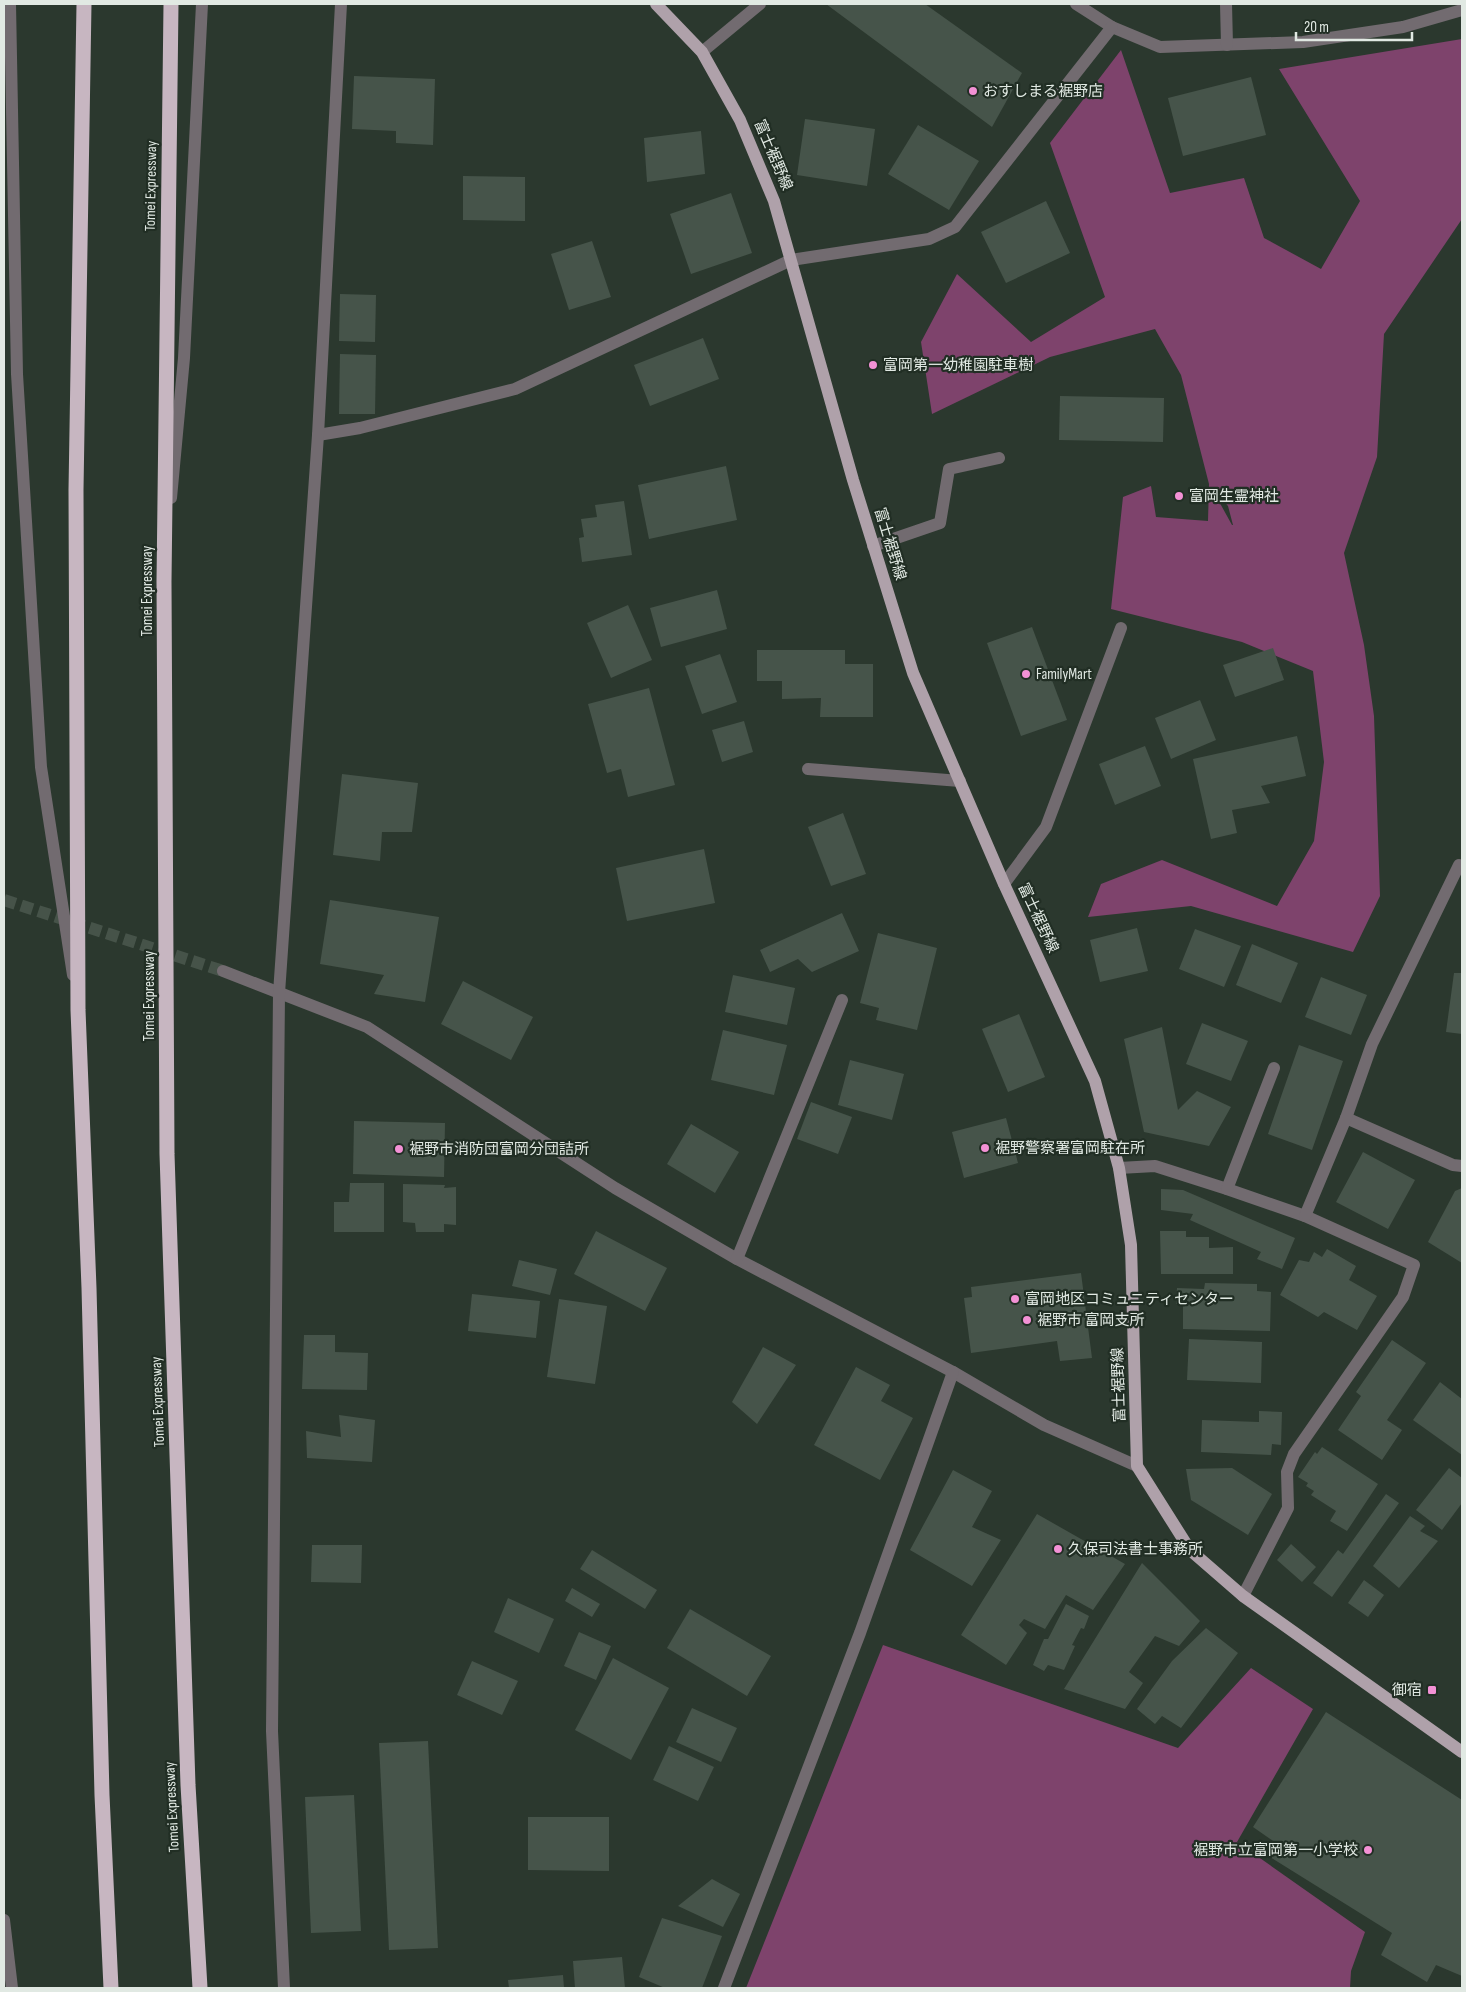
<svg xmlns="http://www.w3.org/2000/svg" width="1466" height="1992" font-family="'Sofia Sans Condensed','Noto Sans JP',sans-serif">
<rect width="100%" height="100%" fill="#2b382e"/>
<g fill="#7e436c" fill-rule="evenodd">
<path d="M1462,39V219L1384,334L1377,457L1344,553L1364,645L1374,716L1380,896L1353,952L1191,906L1088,917L1101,884L1162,860L1277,906L1314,841L1324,762L1313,671L1242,642L1111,609L1123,497L1151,486L1156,517L1208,521L1209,484L1181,375L1155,329L1050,357L932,414L921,342L957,274L1031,342L1105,297L1050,143L1121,50L1170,193L1244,178L1264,238L1321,269L1360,201L1279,69ZM1211,487L1228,506L1233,525H1232Z"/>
<path d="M883,1645L1178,1748L1251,1668L1313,1709L1237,1842L1365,1932L1351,1971L1350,1988H746Z"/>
</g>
<g fill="#46544a">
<path d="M826,4H925L1022,73L992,127Z"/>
<path d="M354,76L435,79L433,145L396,143V131L352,129Z"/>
<path d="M1251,77L1266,135L1183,156L1168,98Z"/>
<path d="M805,119L875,129L867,186L797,175Z"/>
<path d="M918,125L979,161L949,210L888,174Z"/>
<path d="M701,131L705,174L647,182L644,138Z"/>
<path d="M463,176L525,177V221L463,220Z"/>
<path d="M731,193L752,253L691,274L670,214Z"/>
<path d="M1046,201L1070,253L1006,283L981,232Z"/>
<path d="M592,241L611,297L569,310L551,254Z"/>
<path d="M340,294L376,295L375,342L339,341Z"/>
<path d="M703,338L719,379L650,406L634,365Z"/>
<path d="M340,354L376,355L375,414H339Z"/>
<path d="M1060,396L1164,398L1163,442L1059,440Z"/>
<path d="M726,466L737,520L649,539L638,485Z"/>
<path d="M624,501L632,555L582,562L579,538L584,537L581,519L597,517L595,505Z"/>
<path d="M717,590L727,629L661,647L650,608Z"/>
<path d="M628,605L652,660L611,678L587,623Z"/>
<path d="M1032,627L1067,720L1021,736L987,643Z"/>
<path d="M1273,648L1284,680L1235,697L1223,665Z"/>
<path d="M757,650H845V664H873V717H820L821,698L782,699V681H757Z"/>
<path d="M720,654L737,702L702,714L685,666Z"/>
<path d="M649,688L675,785L628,797L621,769L607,773L588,704Z"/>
<path d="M1200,700L1216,740L1171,759L1155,718Z"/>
<path d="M744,721L753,752L722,762L712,730Z"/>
<path d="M1297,736L1306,776L1261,786L1270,803L1232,810L1237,833L1211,839L1193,759Z"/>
<path d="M1145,746L1161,786L1115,805L1099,764Z"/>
<path d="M342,774L418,783L412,832H382L380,861L333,855Z"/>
<path d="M843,813L866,874L831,886L808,827Z"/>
<path d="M704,849L715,903L627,921L616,868Z"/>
<path d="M330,900L439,917L425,1002L374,994L384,975L320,964Z"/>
<path d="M842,913L859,951L812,972L798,959L770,972L760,950Z"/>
<path d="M1137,928L1148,971L1100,982L1090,940Z"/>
<path d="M1195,929L1241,946L1224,987L1179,969Z"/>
<path d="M878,933L937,948L917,1030L876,1020L879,1008L860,1003Z"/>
<path d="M1252,944L1298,963L1281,1003L1236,985Z"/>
<path d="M1454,973H1462V1034L1446,1032Z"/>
<path d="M733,975L795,988L787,1025L725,1012Z"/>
<path d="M1321,977L1367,995L1351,1035L1305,1017Z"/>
<path d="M463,981L533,1017L511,1060L441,1024Z"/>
<path d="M1019,1014L1045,1077L1008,1092L982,1029Z"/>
<path d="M1202,1023L1248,1041L1231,1081L1186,1064Z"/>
<path d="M1162,1027L1178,1110L1197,1091L1231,1107L1209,1146L1144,1132L1124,1039Z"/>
<path d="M723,1030L787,1045L774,1095L711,1080Z"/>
<path d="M1299,1045L1343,1061L1312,1150L1268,1134Z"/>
<path d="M850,1060L904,1074L892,1120L838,1105Z"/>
<path d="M811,1102L852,1117L838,1154L797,1139Z"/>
<path d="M1006,1118L1018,1163L964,1178L952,1132Z"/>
<path d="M354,1121L445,1123L444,1177L353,1174Z"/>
<path d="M691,1124L739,1152L715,1193L667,1164Z"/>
<path d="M1363,1152L1415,1180L1388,1229L1336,1202Z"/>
<path d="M350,1183H384V1232H334V1202H349Z"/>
<path d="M403,1184L445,1185L444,1188L456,1187V1225L444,1224V1232H416L415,1223L403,1222Z"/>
<path d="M1462,1188V1263L1428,1242L1455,1191Z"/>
<path d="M1161,1189L1183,1190L1295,1238L1282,1269L1257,1259L1261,1252L1190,1220L1193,1214L1161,1210Z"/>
<path d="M596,1231L667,1268L645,1311L574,1274Z"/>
<path d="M1160,1231H1186V1237H1209V1248L1233,1247V1274H1161Z"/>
<path d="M1327,1249L1356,1266L1349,1280L1377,1296L1357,1330L1324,1312L1318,1317L1280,1295L1299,1260L1309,1262L1314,1252L1322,1257Z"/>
<path d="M519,1260L557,1269L550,1295L512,1286Z"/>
<path d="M1081,1273L1092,1358L1060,1361L1057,1341L971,1353L964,1298L972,1297L971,1287Z"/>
<path d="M1205,1283L1257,1284V1291L1271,1292L1270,1331L1183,1329V1304H1176L1177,1288L1204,1289Z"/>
<path d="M472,1294L540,1301L536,1338L468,1331Z"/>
<path d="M559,1299L607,1306L595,1384L547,1377Z"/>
<path d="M304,1335H335V1352L368,1353L367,1390L302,1389Z"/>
<path d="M1189,1339L1262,1342L1261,1383L1187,1380Z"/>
<path d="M1392,1340L1426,1363L1387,1420L1402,1430L1382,1460L1338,1430L1361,1396L1356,1392Z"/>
<path d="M763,1347L796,1365L757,1424L732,1402Z"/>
<path d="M856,1367L890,1385L881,1401L913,1418L880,1480L814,1445Z"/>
<path d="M1440,1382L1462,1399V1455L1413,1420Z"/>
<path d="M1259,1411L1282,1412L1281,1445L1272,1444L1271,1455L1201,1452L1202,1420L1259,1422Z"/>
<path d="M339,1415L375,1420L372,1462L307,1458L306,1431L341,1437Z"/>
<path d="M1322,1447L1378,1484L1347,1531L1330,1521L1336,1511L1311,1495L1314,1491L1306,1486L1308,1483L1298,1477L1315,1452L1317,1454Z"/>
<path d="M1232,1468L1272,1494L1248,1535L1191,1500L1186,1469Z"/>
<path d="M1449,1468L1462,1478V1503L1442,1530L1416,1510Z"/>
<path d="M953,1470L992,1491L972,1527L1001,1540L972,1586L910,1550Z"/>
<path d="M1386,1494L1399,1503L1332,1597L1313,1583L1338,1550L1343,1554Z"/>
<path d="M1037,1514L1125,1564L1093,1610L1066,1595L1045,1629L1024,1619L1019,1625L1027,1633L1006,1665L961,1635Z"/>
<path d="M1410,1516L1425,1526L1420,1531L1438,1541L1399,1588L1373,1566Z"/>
<path d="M1291,1544L1316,1567L1302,1582L1277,1560Z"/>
<path d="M312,1545H362L361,1583L311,1582Z"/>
<path d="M592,1550L657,1590L645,1609L580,1569Z"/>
<path d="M1142,1563L1200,1621L1179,1646L1155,1636L1129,1672L1143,1683L1125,1709L1064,1689Z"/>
<path d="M1364,1580L1384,1595L1368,1617L1348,1603Z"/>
<path d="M572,1588L600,1604L592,1617L565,1601Z"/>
<path d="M508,1598L554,1619L539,1653L494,1632Z"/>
<path d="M1066,1604L1089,1616L1084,1629L1081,1628L1072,1645L1075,1646L1064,1670L1048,1665L1044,1671L1033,1665L1044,1639H1048Z"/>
<path d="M690,1609L771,1656L747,1696L667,1648Z"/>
<path d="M1206,1628L1238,1653L1181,1728L1162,1716L1155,1724L1137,1709L1172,1661Z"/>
<path d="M579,1632L611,1646L596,1680L564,1666Z"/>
<path d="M613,1658L669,1688L631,1760L575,1730Z"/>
<path d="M472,1661L518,1681L502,1715L457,1695Z"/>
<path d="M692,1708L737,1728L721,1762L676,1742Z"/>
<path d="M1326,1712L1462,1800V1976L1436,1965L1427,1982L1381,1955L1392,1933L1270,1857L1276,1843L1253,1827Z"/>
<path d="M428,1741L438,1948L389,1950L379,1743Z"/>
<path d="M669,1746L714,1767L698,1801L653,1780Z"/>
<path d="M354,1795L361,1931L311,1933L305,1797Z"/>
<path d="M528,1817H609V1871L528,1870Z"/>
<path d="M712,1879L740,1894L723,1927L678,1906Z"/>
<path d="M662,1918L722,1936L702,1988H665L639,1977Z"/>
<path d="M622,1957L625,1988H575L573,1961Z"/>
<path d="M563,1975L564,1988H509L508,1980Z"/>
</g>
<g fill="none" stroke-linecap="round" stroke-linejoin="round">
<path stroke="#465349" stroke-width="12" stroke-dasharray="12 6" stroke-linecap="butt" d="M4,900L223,971"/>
<g stroke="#726b70" stroke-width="12">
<path d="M10,4L17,374L41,767L73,975"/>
<path d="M318,435L360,428L515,389L791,260"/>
<path d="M171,498L184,358L202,4"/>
<path d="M873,546L940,523L949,469L999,458"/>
<path d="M808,769L960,781"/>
<path d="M1004,884L1046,827L1121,628"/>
</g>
<g stroke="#726b70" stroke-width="12">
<path d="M1076,4L1112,27L1160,47L1303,42L1403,27L1462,10"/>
<path d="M1226,4L1227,45"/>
<path d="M702,52L760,4"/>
<path d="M791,260L929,239L955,227L1112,27"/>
<path d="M223,971L367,1027L615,1188L737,1259L953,1372L1044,1425L1137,1466"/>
<path d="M1346,1118L1453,1165L1462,1166"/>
<path d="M1119,1168L1155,1166L1227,1189L1305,1216L1414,1265L1403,1297L1294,1454L1287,1472L1288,1508L1243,1596"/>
<path d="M1227,1189L1274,1068"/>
<path d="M1305,1216L1346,1118L1372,1044L1459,865"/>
<path d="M737,1259L842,1000"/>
<path d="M4,1920L12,1988"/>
<path d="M284,1988L272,1731L279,993L318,435L341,4"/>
<path d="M724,1988L860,1633L953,1372"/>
</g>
<path stroke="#afa1aa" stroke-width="12" d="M656,4L702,52L740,120L774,201L853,480L913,673L1004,884L1095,1081L1119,1168L1131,1245L1137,1466L1190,1550L1243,1596L1462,1752"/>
<g stroke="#c7b6c1" stroke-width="15">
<path d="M84,4L76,490L78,1010L89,1288L102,1795L111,1988"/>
<path d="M171,4L164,582L167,1154L188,1785L200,1988"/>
</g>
</g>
<g fill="#f391d5" stroke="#212e24" stroke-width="2">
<circle cx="973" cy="91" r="5"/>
<circle cx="873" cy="365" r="5"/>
<circle cx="1179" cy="496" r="5"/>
<circle cx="1026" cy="674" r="5"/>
<circle cx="985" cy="1148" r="5"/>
<circle cx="399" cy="1149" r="5"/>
<circle cx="1015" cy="1299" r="5"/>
<circle cx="1027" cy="1320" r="5"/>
<circle cx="1058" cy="1549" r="5"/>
<rect x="1427" y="1685" width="10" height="10" rx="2.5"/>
<circle cx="1368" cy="1850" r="5"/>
</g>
<g text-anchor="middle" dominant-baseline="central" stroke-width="4.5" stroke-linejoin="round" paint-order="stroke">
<g font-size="15" fill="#e1e9e3" stroke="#212e24" text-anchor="start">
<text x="983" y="91">おすしまる裾野店</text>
<text x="883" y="365">富岡第一幼稚園駐車樹</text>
<text x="1189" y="496">富岡生霊神社</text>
<text x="1036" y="674">FamilyMart</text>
<text x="995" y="1148">裾野警察署富岡駐在所</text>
<text x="409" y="1149">裾野市消防団富岡分団詰所</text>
<text x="1025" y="1299">富岡地区コミュニティセンター</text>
<text x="1037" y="1320">裾野市 富岡支所</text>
<text x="1068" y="1549">久保司法書士事務所</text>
<text x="1422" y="1690" text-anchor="end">御宿</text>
<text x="1358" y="1850" text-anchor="end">裾野市立富岡第一小学校</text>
</g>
<g font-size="15" fill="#e1e9e3" stroke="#212e24">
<text transform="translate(773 155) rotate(67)">富士裾野線</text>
<text transform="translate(151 186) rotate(-89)">Tomei Expressway</text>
<text transform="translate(890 544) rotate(73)">富士裾野線</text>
<text transform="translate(147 591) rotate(-90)">Tomei Expressway</text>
<text transform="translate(1038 918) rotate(65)">富士裾野線</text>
<text transform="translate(149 996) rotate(-90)">Tomei Expressway</text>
<text transform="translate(1119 1385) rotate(-92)">富士裾野線</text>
<text transform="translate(158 1402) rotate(-92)">Tomei Expressway</text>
<text transform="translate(172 1807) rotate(-93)">Tomei Expressway</text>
</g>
</g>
<rect width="1466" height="1992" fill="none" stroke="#e1e9e3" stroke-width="10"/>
<path d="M1296 32v8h116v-8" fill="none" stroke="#e1e9e3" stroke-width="2.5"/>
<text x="1304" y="32" font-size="15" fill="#e1e9e3" stroke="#212e24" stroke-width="4" paint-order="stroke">20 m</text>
</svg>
